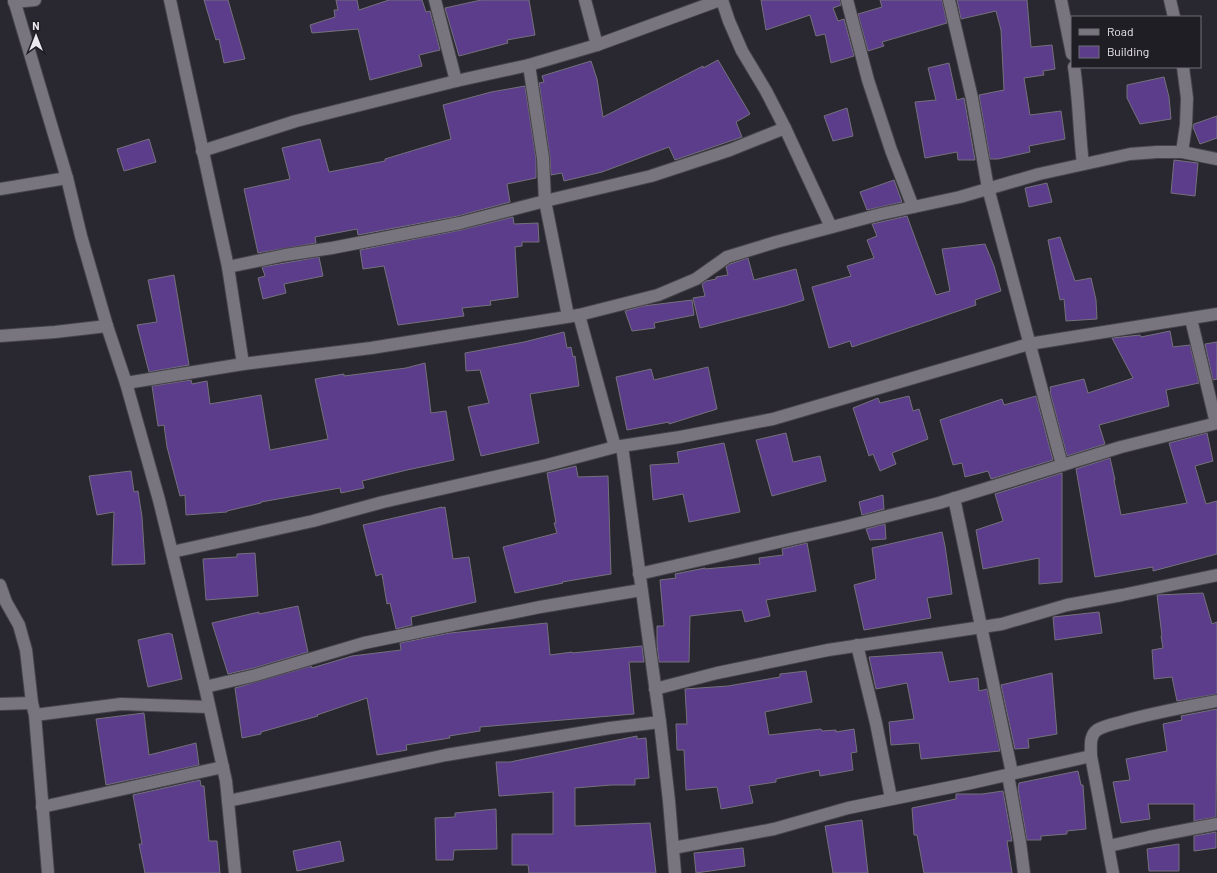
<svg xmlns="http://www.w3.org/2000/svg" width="1217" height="873" font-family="Barlow,sans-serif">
<rect width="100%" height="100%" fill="#29272f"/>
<g fill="#5b3d8c" stroke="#74717b">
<path d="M204,0H228L245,59L224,63L219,39L216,40Z"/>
<path d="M336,0H357L359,10L389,0H422L426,12L430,11L440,50L419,55L422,66L370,80L358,29L312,33L310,25L335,17L334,10H338Z"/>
<path d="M481,0H529L535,35L507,40L508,43L459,56L445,8Z"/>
<path d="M761,0H840L841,5L833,8L838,21L844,19L854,56L831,63L825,34L816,36L810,15L766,30Z"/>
<path d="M880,0H942L947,23L882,42L884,46L868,51L858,14L882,7Z"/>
<path d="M957,0H1027L1031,47L1052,45L1055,69L1043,71L1044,75L1024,78L1030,115L1061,111L1065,139L1029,146L1030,152L998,159H990L979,95L1004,90L1001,30L996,11L961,19Z"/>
<path d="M718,60L750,114L736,122L742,137L675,160L669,147L602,172L564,181L562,173L551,175L550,157L539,83L544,82L542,76L591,61L597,79L603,117L703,66V68Z"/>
<path d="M949,63L957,100L964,98L975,160H958L957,152L925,158L915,102L936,100L928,68Z"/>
<path d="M1164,77L1169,97L1171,119L1140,124L1127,98V85Z"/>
<path d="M525,86L536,159V178L507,184L510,202L458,216L358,235L357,229L315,237L316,243L258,253L244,189L290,179L282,148L320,139L329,172L385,161V159L451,139L443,105L491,92Z"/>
<path d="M847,108L853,136L833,141L824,116Z"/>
<path d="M1217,116V138L1200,144L1193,127L1194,124Z"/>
<path d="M149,139L156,162L124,171L117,149Z"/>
<path d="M1174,160L1198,163L1195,196L1171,193Z"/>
<path d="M894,180L902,202L867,210L860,192Z"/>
<path d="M1047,183L1052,202L1029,207L1025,188Z"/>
<path d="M907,216L936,295L950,291L942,249L985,244L994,266L1001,291L975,300L976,305L852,347L850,341L829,348L812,287L851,276L847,266L874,258L867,240L877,236L872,224Z"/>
<path d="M513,217L514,224L538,223L539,242H522V246L515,247L518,297L490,301L491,305L462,308L464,316L398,325L384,266L363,269L360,250L461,230Z"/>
<path d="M1060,237L1075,281L1091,278L1096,300L1097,319L1066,321L1064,299L1060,300L1048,240Z"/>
<path d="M319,257L323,276L284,284L286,293L263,299L258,278L265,276L262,267Z"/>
<path d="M748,258L754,280L796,269L804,300L785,306L700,328L693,298L705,296L702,284L706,281L716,279V277L728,275L726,267L730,264Z"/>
<path d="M174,275L189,365L149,372L137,325L157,322L148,280Z"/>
<path d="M692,300L694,315L654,323L655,328L632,331L625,311L643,306Z"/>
<path d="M1170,331L1173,347L1190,345L1199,383L1166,390L1169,406L1099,425L1105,444L1067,456L1050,392L1051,391L1050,387L1084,379L1088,393L1133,378L1112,338L1140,335L1141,337Z"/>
<path d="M564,332L567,348L571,347L573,357L575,356L579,386L530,394L539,443L481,456L468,407L489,403L480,370L466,371L465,353L524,342Z"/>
<path d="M1217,342V379L1213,380L1205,344Z"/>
<path d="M425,363L431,413L446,411L454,460L407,470L362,481L364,488L341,493L340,488L261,502V503L227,511V512L186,515L185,495L180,496L167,447L164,425L158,426L152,386L191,380L192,384L207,381L210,404L261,395L270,450L328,439L315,379L344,374V376L406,368Z"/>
<path d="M708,367L717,409L669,424V422L627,430L616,377L651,369L654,380Z"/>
<path d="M909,396L913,411L919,409L928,439L892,453L896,464L880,471L873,454L869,456L853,408L878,398L880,403Z"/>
<path d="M1036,396L1053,460L991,479L988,471L965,477L962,463L953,465L940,420L1002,399L1004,405Z"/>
<path d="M786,433L793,462L820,456L826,481L772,496L756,440Z"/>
<path d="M1207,433L1213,461L1195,466L1206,504L1217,501V554L1153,571V567L1095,577L1076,469L1110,458L1115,480H1114L1121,515L1187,503L1169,443Z"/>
<path d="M724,443L740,512L689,522L683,494L653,500L650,465L679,463L677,452Z"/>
<path d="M576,466L578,477L608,476L611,574L562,582L563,583L515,593L503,547L557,533L554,523H556L547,473Z"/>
<path d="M131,471L134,492L138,491L142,517L145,564L112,565L114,512L97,515L89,476Z"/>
<path d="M1062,473V582L1039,584V558L983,569L976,530L1003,521L995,494Z"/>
<path d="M883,495L884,509L862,515L859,502Z"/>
<path d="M442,507V508L445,507L453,559L469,557L476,602L411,617L412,625L396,629L390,603L387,604L382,574L376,576L363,525Z"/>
<path d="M885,524L886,539L870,540L866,529Z"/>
<path d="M942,532L945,546L952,594L927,598L931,618L864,630L854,585L876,579L872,548Z"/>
<path d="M807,543L816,591L766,600L770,616L745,622L742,610L690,616L689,662H659L657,645V626H664L660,580L676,578L675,574L705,568V569L760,564L759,558L783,555L782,549Z"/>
<path d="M255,553L258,596L206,600L203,559L237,557V554Z"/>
<path d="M1203,593L1212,624L1217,622V694L1177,701L1172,677L1154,679L1152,650L1163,648L1161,636H1162L1157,595Z"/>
<path d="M298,606L308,652L254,668L228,674L212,623L259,612V614Z"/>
<path d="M1099,612L1102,633L1055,640L1053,617Z"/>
<path d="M547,623L550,655L572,652V653L642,646L644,662H629L634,714L480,727V731L449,736L450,738L406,745L407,750L377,755L367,698L317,715L318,716L261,732V734L242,738L235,688L311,666L312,668L352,656L401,650L400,643L450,633Z"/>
<path d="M169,633L170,634H172L182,679L148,687L138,640Z"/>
<path d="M942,652L949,682L978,678L979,691L987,689L1000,751L921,759L919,743L891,745L889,722L914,719L907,683L876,689L869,657Z"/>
<path d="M806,671L812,702L765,712L769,735L821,729L822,731L836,730V732L854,729L857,752L851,753L853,770L820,776L819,770L776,779V782L749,786L753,803L721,809L717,787L686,790L684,750H677L676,724H687L685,689L728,686L780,677V674Z"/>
<path d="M1052,673L1057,734L1028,739L1029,748L1015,749L1001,685Z"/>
<path d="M1217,709L1216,817L1194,821V804H1148L1150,819L1121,823L1113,782L1130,780L1126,759L1167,751L1163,724L1182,720L1181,716Z"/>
<path d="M144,713L149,755L196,743L199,765L106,785L96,719Z"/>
<path d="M637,736V739L646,738L649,778L635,779V785H611L575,788V826L650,823L656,873H529L528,865H512V834H553V792L499,796L496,762H510Z"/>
<path d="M1078,771L1081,785H1083L1086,829L1067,831V834L1041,836V840H1027L1018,789L1019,783Z"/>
<path d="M200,780L201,786H204L209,841H217L220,873H145L139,844H142L133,795Z"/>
<path d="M1003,791L1012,841H1007L1012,873H924L917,835H914L912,808L956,799V794H982Z"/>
<path d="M496,809L497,849L454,850L453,860H436L435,818L455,817V813Z"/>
<path d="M862,820L868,873H833L825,826Z"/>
<path d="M1216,832V848L1194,851V836Z"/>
<path d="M340,841L344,861L297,871L293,851Z"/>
<path d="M1179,844V871H1149L1147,849Z"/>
<path d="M743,848L745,866L696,873L694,853Z"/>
</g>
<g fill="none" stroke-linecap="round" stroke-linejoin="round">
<g stroke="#46444b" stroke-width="14">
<g id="minor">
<path d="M170,0L228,267L243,364"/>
<path d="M435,0L456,81"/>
<path d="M585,0L597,45"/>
<path d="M722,0L729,21L742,51L766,91L785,128L831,227"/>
<path d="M847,0L868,80L891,150L913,207"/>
<path d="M949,0L972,98L988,188L1062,465"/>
<path d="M1061,0L1072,54"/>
<path d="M1170,0L1174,17"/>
<path d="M14,2L35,0"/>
<path d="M529,65L543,158L545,201L568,316"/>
<path d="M1074,67C1079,99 1079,132 1083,164"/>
<path d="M202,151L296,121L456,81L529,65L597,45L720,0"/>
<path d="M1182,152L1186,125L1187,98L1183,67"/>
<path d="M0,189L67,178"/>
<path d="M228,267L285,255L332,248L460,223L545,201L651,176L730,150L785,128"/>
<path d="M579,315L615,447"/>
<path d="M1191,319L1216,423"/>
<path d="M0,336L55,332L107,326"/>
<path d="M126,383L243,364L371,348L579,315L658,295L696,279L727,257L776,242L881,214L960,197L1039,174L1130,154L1157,152H1182L1217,159"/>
<path d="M622,446L660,722L669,801L675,873"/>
<path d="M954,498L1012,773"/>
<path d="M172,552L313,521L383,502L547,465L615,447L680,437L773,419L1029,344L1217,314"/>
<path d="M639,574L848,526L939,503L1121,447L1217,423"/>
<path d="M0,585L6,602L19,625L26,650L32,703L35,715L48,873"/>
<path d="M857,645L876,723L891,798"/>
<path d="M205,687L256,675L364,643L540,607L641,590"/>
<path d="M655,689L717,673L828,650L1002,624L1067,605L1122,595L1217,575"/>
<path d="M0,704L32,703"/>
<path d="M35,715L121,704L209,707"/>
<path d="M1008,775L1020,842L1024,873"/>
<path d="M228,801L446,755L610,728L660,722"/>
<path d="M42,807L223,767"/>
<path d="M1109,846L1149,837L1217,824"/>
<path d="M673,848L774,829L848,808L971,783L1091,756"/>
<path d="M1113,873L1091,756C1091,747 1089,736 1097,730C1104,726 1113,724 1121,722C1152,713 1185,707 1217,701"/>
</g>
</g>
<g stroke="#46444b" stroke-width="14">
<path id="tertiary" d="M14,0L67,178L81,236L107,326L126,383L159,500L205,687L226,781L235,873"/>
</g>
<use href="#minor" stroke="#78757e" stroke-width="12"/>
<use href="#tertiary" stroke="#78757e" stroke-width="12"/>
</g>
<rect x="1071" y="16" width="130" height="52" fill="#201e25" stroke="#716f76"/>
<rect x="1079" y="29" width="20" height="6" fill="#78757e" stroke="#716f76"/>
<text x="1107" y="36" font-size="12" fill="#ebe9ef">Road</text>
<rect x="1079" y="46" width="20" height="12" fill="#5b3d8c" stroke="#716f76"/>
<text x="1107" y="56" font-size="12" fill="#ebe9ef">Building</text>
<g transform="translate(36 36)" stroke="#201e25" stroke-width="3" paint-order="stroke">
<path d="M0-3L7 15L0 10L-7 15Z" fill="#ebe9ef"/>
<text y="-6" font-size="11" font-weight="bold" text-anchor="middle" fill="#ebe9ef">N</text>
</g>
</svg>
